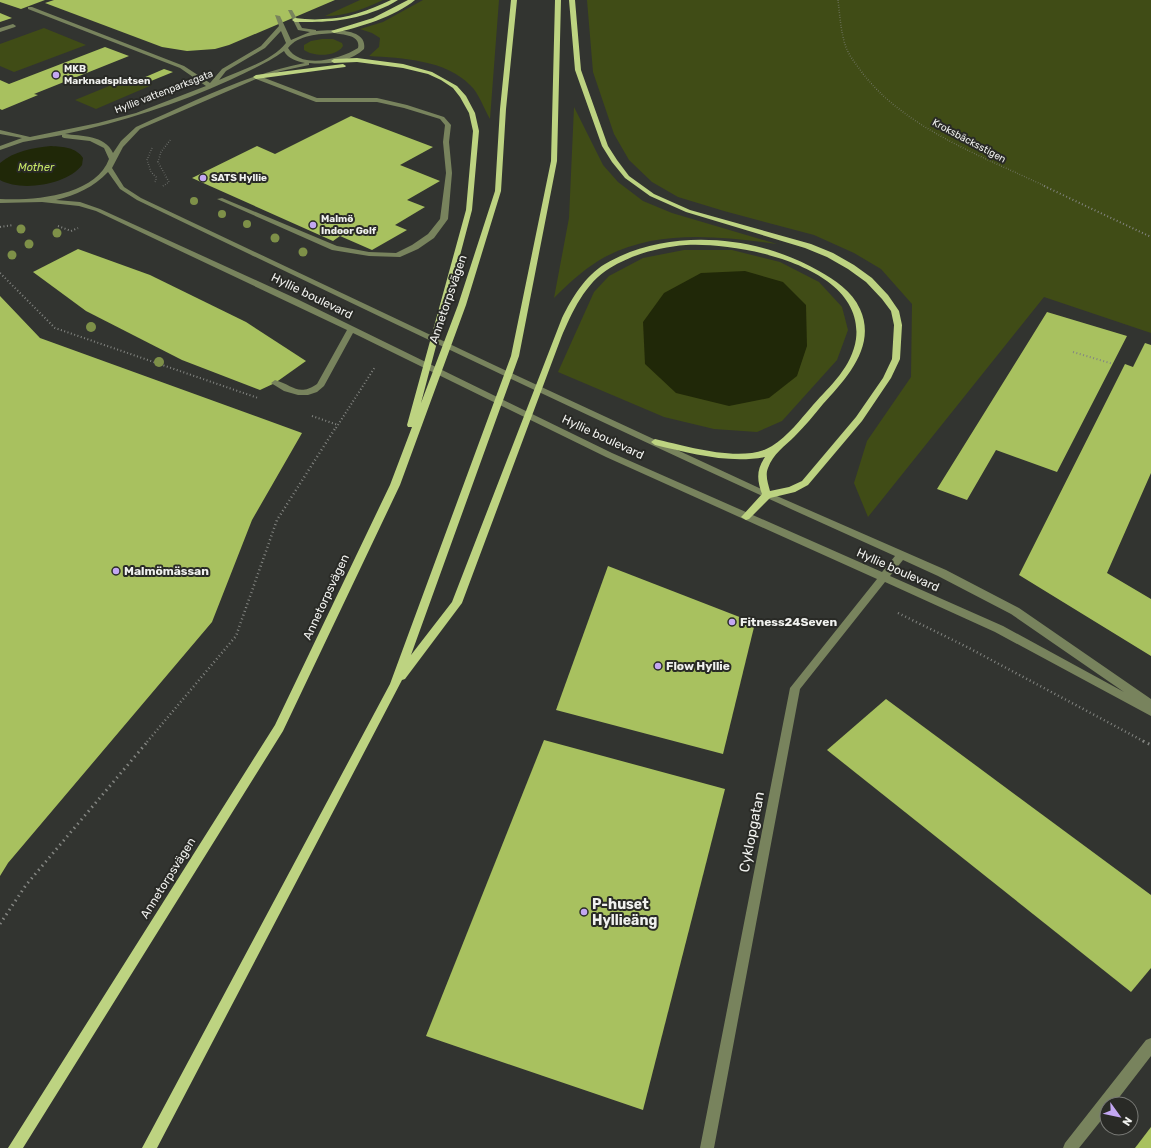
<svg xmlns="http://www.w3.org/2000/svg" width="1151" height="1148" font-family="Rubik,sans-serif">
<rect width="100%" height="100%" fill="#323430"/>
<g fill="#404c16">
<path d="M360,0H383C364,9 346,16 325,16Z"/>
<path d="M423,0H499L490,119C484,109 479,93 470,85C446,60 402,58 369,56L379,47L380,38L372,33L360,29L383,22Z"/>
<path d="M587,0H1151V333L1044,297L868,517L854,483L867,441L911,377L912,304L881,269L854,253L814,235L724,211L678,197L652,182L629,160L614,134L593,72Z"/>
<path d="M44,28L86,45L14,72L0,66V44Z"/>
<path d="M322,39H333L342,43L343,46C336,57 314,57 304,50V45L311,41Z"/>
<path d="M131,77L152,85L96,109L75,100Z"/>
<path d="M574,107L603,165L618,182L643,201L672,213L777,244C718,236 652,228 598,261C582,271 568,284 554,298L569,218Z"/>
<path d="M684,250H732L780,262L819,282L842,307L848,330L837,360L782,421L757,432L714,429L664,417L558,372L594,292L609,276L643,258Z"/>
</g>
<g fill="#202808">
<path d="M51,146C63,147 76,147 83,158L82,165C67,185 21,192 0,180V163C14,151 33,148 51,146Z"/>
<path d="M745,271L783,282L806,305L807,346L797,376L769,398L729,406L676,393L645,364L643,322L664,293L701,273Z"/>
</g>
<g fill="#a8c15f">
<path d="M0,0H45L21,9L0,2Z"/>
<path d="M54,0H335L229,45L215,49L187,51L162,47L45,3Z"/>
<path d="M0,13L12,18L0,22Z"/>
<path d="M105,47L129,56L34,94L38,95L2,110L0,109V80L9,84Z"/>
<path d="M164,69L173,72L151,81L143,78Z"/>
<path d="M351,116L433,147L400,165L440,181L407,200L425,207L395,225L407,230L372,250L340,236L333,241L192,178L257,146L275,154Z"/>
<path d="M78,249L150,275L246,322L306,361L275,383L260,390L182,360L86,311L33,272Z"/>
<path d="M0,296L40,338L302,433L252,520L212,622L8,863L0,876Z"/>
<path d="M1047,312L1127,336L1057,472L996,450L967,500L937,489Z"/>
<path d="M1145,343L1151,345V473L1107,573L1151,599V656L1019,575L1125,364L1133,367Z"/>
<path d="M608,566L755,623L723,754L556,710Z"/>
<path d="M886,699L1151,895V968L1131,992L827,750Z"/>
<path d="M544,740L725,789L643,1110L426,1036Z"/>
<path d="M1151,1127V1148H1135Z"/>
</g>
<g fill="none" stroke-linecap="round" stroke-linejoin="round">
<g stroke="#848682" stroke-width="1.5" stroke-dasharray="0.5 2" stroke-linecap="butt">
<path d="M838,0C840,17 841,35 847,50C851,58 856,64 861,71C903,128 984,157 1047,187"/>
<path d="M152,148L147,160L151,172L156,177V181L154,182"/>
<path d="M163,186L169,182L158,162L161,152L171,139"/>
</g>
<g stroke="#848682" stroke-width="2" stroke-dasharray="1 2.5" stroke-linecap="butt">
<path d="M1044,186L1151,237"/>
<path d="M58,226L71,231L78,228"/>
<path d="M0,227L13,225"/>
<path d="M0,273L55,328L258,398"/>
<path d="M1073,352L1113,364"/>
<path d="M312,416L338,425"/>
<path d="M336,428L375,367"/>
</g>
<g stroke="#848682" stroke-width="2.5" stroke-dasharray="1 3" stroke-linecap="butt">
<path d="M898,613L967,647L1145,742"/>
<path d="M147,742L236,636L277,520L336,427"/>
</g>
<g stroke="#848682" stroke-width="3" stroke-dasharray="1.5 4" stroke-linecap="butt">
<path d="M1143,741L1151,745"/>
<path d="M0,924L26,885L148,741"/>
</g>
<g fill="#78835d" fill-rule="evenodd">
<path d="M28,7H32L184,66L210,83L222,69L261,46L279,26L275,15L280,16L291,40L310,32L298,30L288,10H292L302,28L316,30V31C330,30 368,27 364,49C350,62 328,65 309,63V65L281,71L262,77L317,98H377L407,105L444,117L451,125L449,142L452,173L448,219L434,238L418,249L400,257L369,256L332,250L217,199L222,198L337,246L369,252L396,253L412,245L428,234L440,219L446,173L443,142L445,125L440,119L404,108L377,102H316L256,79L140,129L123,147L112,168L124,187L141,198L494,365L770,493L946,570L1019,608L1151,699V716L995,632L885,582L800,689L714,1148H700L790,688L877,579L606,457L353,333L324,386L317,392L308,395H298L284,391L271,383L275,380C293,385 298,397 317,384L347,330L96,211L79,206L42,202L0,203V199C32,201 96,196 109,159L104,148L90,141L64,138L62,137V135L23,142L0,150V146L22,138L0,134V130L30,137L98,123L136,113L206,86L180,68L28,9ZM281,31L286,43C271,62 240,70 219,80L226,71L265,48ZM334,33C344,35 361,35 358,48C341,59 301,70 288,48C298,35 319,34 334,33ZM284,51C288,59 297,61 305,63C246,74 191,103 136,127L121,141L113,153C105,135 81,136 65,134C122,122 177,104 230,80C249,71 267,63 284,51ZM108,172L120,189L137,200C388,321 640,442 895,556L882,572L612,453L297,299L100,209L80,202L56,200C76,195 94,187 108,172ZM903,560L938,576L1011,614L1124,692L1003,626L890,576Z"/>
<path d="M13,24L16,26L15,27L0,32V28Z"/>
<path d="M1151,1038V1056L1114,1104H1107V1113L1079,1148H1063L1065,1143L1146,1040Z"/>
</g>
<g fill="#bdd381" fill-rule="evenodd">
<path d="M391,0H398C392,4 385,7 378,10C347,22 327,22 295,22L292,20L295,18C304,19 314,20 323,19C347,19 369,10 391,0Z"/>
<path d="M408,0H415C396,16 358,28 334,33L331,31L373,18Z"/>
<path d="M511,0H517L506,109L501,191L466,305L400,485L283,731L23,1148H8L275,725L390,485L412,427H408L407,425L466,210L473,131L469,113L460,97L453,88L441,80L428,74L403,68L357,62L334,63L331,61L334,59L357,58L403,64L432,72L457,86L466,96L475,113L479,131L472,210L421,403L458,305L495,191L500,109Z"/>
<path d="M555,0H561L557,161L519,356L411,655L452,602L562,318C572,298 585,276 605,264C668,227 757,235 819,271C835,280 852,291 860,309C877,346 846,379 823,404C814,415 805,426 795,436C785,446 773,454 768,468C765,475 768,484 770,491L789,487L802,481L856,417L883,378L892,359L894,325L891,311L882,299L866,282L848,269L827,257L805,248L686,212L650,196L625,178L612,162L602,146L575,70L569,0H575L581,70L608,146L617,160L629,176L654,194L690,210L811,244L833,253L854,265L872,278L888,295L899,311L902,325L900,359L891,378L862,421L808,485L795,492L770,498L749,519L746,520L741,517L743,515L762,494C757,480 756,470 765,457C728,464 690,453 655,445L651,442L655,439C686,446 744,464 772,446C788,436 800,420 813,405C830,386 852,367 856,339C865,266 739,242 686,245C660,247 633,254 610,268C585,283 572,312 561,338L462,603L405,679L402,680L157,1148H142L390,684L511,356L551,161Z"/>
<path d="M343,64L346,66L345,67L256,79L253,77L256,75Z"/>
</g>
</g>
<g fill="#7e9048">
<circle cx="194" cy="201" r="4"/>
<circle cx="222" cy="214" r="4"/>
<circle cx="247" cy="224" r="4"/>
<circle cx="21" cy="229" r="4.5"/>
<circle cx="57" cy="233" r="4.5"/>
<circle cx="275" cy="238" r="4.5"/>
<circle cx="29" cy="244" r="4.5"/>
<circle cx="303" cy="252" r="4.5"/>
<circle cx="12" cy="255" r="4.5"/>
<circle cx="91" cy="327" r="5"/>
<circle cx="159" cy="362" r="5"/>
</g>
<g fill="#c3a7f2" stroke="#292a26" stroke-width="1.5">
<circle cx="56" cy="75" r="4"/>
<circle cx="203" cy="178" r="4"/>
<circle cx="313" cy="225" r="4"/>
<circle cx="116" cy="571" r="4"/>
<circle cx="732" cy="622" r="4"/>
<circle cx="658" cy="666" r="4"/>
<circle cx="584" cy="912" r="4"/>
</g>
<g text-anchor="middle" dominant-baseline="central" stroke-width="4" stroke-linejoin="round" paint-order="stroke">
<g font-size="10" font-weight="bold" fill="#f0f1ee" stroke="#292a26" text-anchor="start">
<text x="64" y="69">MKB<tspan x="64" dy="12">Marknadsplatsen</tspan></text>
<text x="211" y="178">SATS Hyllie</text>
<text x="321" y="219">Malmö<tspan x="321" dy="12">Indoor Golf</tspan></text>
</g>
<g font-size="10" fill="#f0f1ee" stroke="#292a26">
<text transform="translate(164 92) rotate(-21)">Hyllie vattenparksgata</text>
<text transform="translate(969 141) rotate(28)">Kroksbäcksstigen</text>
</g>
<g font-size="11" font-style="italic" fill="#c7e766" stroke="#292a26">
<text x="36" y="167">Mother</text>
</g>
<g font-size="12" fill="#f0f1ee" stroke="#292a26">
<text transform="translate(312 296) rotate(26)">Hyllie boulevard</text>
<text transform="translate(448 299) rotate(-71)">Annetorpsvägen</text>
<text transform="translate(603 437) rotate(25)">Hyllie boulevard</text>
<text transform="translate(898 570) rotate(24)">Hyllie boulevard</text>
<text transform="translate(326 597) rotate(-65)">Annetorpsvägen</text>
<text transform="translate(168 878) rotate(-58)">Annetorpsvägen</text>
</g>
<g font-size="12" font-weight="bold" fill="#f0f1ee" stroke="#292a26" text-anchor="start">
<text x="124" y="571">Malmömässan</text>
<text x="740" y="622">Fitness24Seven</text>
<text x="666" y="666">Flow Hyllie</text>
</g>
<g font-size="14" fill="#f0f1ee" stroke="#292a26">
<text transform="translate(752 832) rotate(-79)">Cyklopgatan</text>
</g>
<g font-size="14" font-weight="bold" fill="#f0f1ee" stroke="#292a26" text-anchor="start">
<text x="592" y="904">P-huset<tspan x="592" dy="16">Hyllieäng</tspan></text>
</g>
</g>
<g transform="translate(1119 1116) rotate(123)"><circle r="19" fill="#292a26" stroke="#797a76"/>
<path d="M0-3L7 15L0 10L-7 15Z" fill="#c3a7f2"/>
<text y="-6" font-size="11" font-weight="bold" text-anchor="middle" fill="#f0f1ee">N</text>
</g>
</svg>
